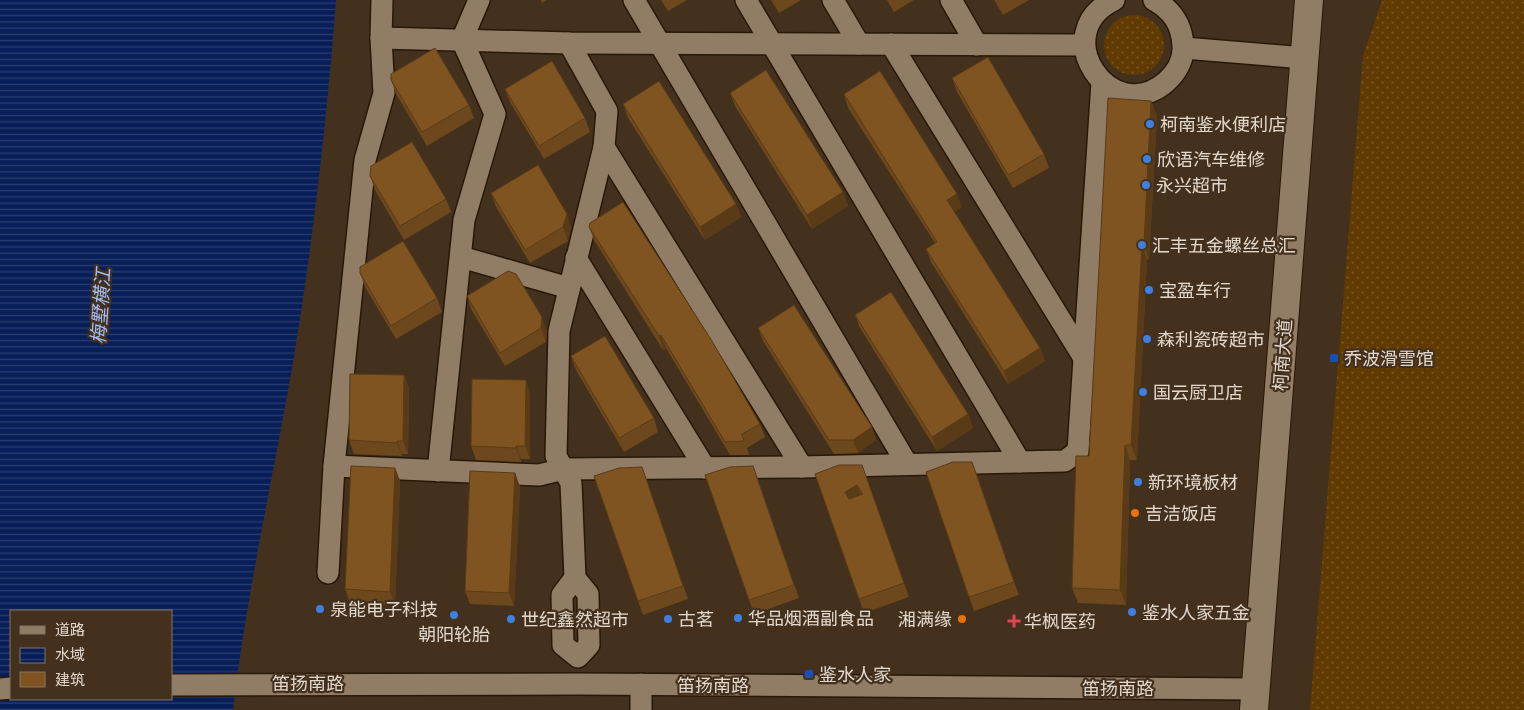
<svg xmlns="http://www.w3.org/2000/svg" width="1524" height="710" font-family="Barlow,'Noto Sans SC',sans-serif">
<defs>
<pattern id="grass-dots" width="8" height="8" patternUnits="userSpaceOnUse" patternTransform="scale(1.25)"><rect width="8" height="8" fill="#613a01"/><path d="M2 2h.1M6 6h.1" fill="none" stroke="#785625" stroke-width="1.8" stroke-linecap="round"/></pattern>
<pattern id="water-rules" width="6" height="5" patternUnits="userSpaceOnUse" patternTransform="scale(1.25)"><rect width="6" height="5" fill="#081e58"/><path d="M0 2.5h6" fill="none" stroke="#2c3e6f"/></pattern>
</defs>
<rect width="100%" height="100%" fill="#43311e"/>
<g fill="url(#grass-dots)">
<path d="M1382,0H1524V710H1310L1363,56Z"/>
<circle cx="1134" cy="45" r="30"/>
</g>
<path fill="url(#water-rules)" fill-rule="evenodd" d="M0,0H336C328,106 316,214 300,319C280,450 248,579 233,710H0ZM11,611H171V699H11Z"/>
<g fill="none" stroke-linecap="round" stroke-linejoin="round">
<g stroke="#291806" stroke-width="24">
<g id="street">
<path d="M634,0L907,464"/>
<path d="M746,0L1020,462"/>
<path d="M833,0L859,44"/>
<path d="M951,0L977,45"/>
<path d="M1114,0C1046,33 1111,129 1166,82C1176,73 1184,60 1183,46C1182,24 1172,10 1154,0"/>
<path d="M381,38L569,43L1084,45"/>
<path d="M569,43L607,111L604,147L559,331L556,456L571,483L575,578"/>
<path d="M891,44L1084,358"/>
<path d="M1184,48L1305,58"/>
<path d="M604,147L802,467"/>
<path d="M461,257L569,288"/>
<path d="M576,258L705,468"/>
<path d="M334,466L539,475L564,469L802,467L1065,461L1078,451L1102,82"/>
<path d="M438,471L464,220L495,114L462,40L479,0"/>
<path d="M328,573L334,466L365,160L384,93L381,38L382,0"/>
<path d="M575,578L588,594L589,645L578,657L563,645L562,595Z"/>
<path d="M641,684V710"/>
<path d="M171,685L578,684L1255,689"/>
<path d="M0,689L11,688"/>
</g>
</g>
<g stroke="#291806" stroke-width="30">
<path id="secondary" d="M1254,710L1309,0"/>
</g>
<use href="#street" stroke="#917c66" stroke-width="21"/>
<use href="#secondary" stroke="#917c66" stroke-width="28"/>
</g>
<g fill="#6d481c">
<path d="M541,0H547L542,3Z"/>
<path d="M661,0H687L668,11Z"/>
<path d="M771,0H801L779,13Z"/>
<path d="M887,0H914L894,12Z"/>
<path d="M994,0H1029L1003,15Z"/>
<path d="M952,78L1044,154L1049,168L1013,188L957,92Z"/>
<path d="M391,80L469,105L474,118L427,146L396,94Z"/>
<path d="M505,89L585,118L590,132L544,159L510,102Z"/>
<path d="M730,93L843,192L848,206L812,229L735,106Z"/>
<path d="M844,94L962,207L954,212L1040,348L1045,361L1008,384L931,262L926,249L935,243L848,108Z"/>
<path d="M623,104L736,204L741,217L705,240L628,118Z"/>
<path d="M1157,115L1149,260L1147,259L1137,460H1130L1126,605L1078,603L1072,588Z"/>
<path d="M370,176L446,199L451,212L404,240L375,190Z"/>
<path d="M491,193L571,227L568,241L530,263L496,207Z"/>
<path d="M589,227L760,424L765,437L747,448L749,455H730L666,348L663,350L594,240Z"/>
<path d="M360,273L437,298L442,312L396,339L365,287Z"/>
<path d="M467,296L547,331L546,342L505,366L471,309Z"/>
<path d="M855,315L968,414L973,428L937,451L860,328Z"/>
<path d="M758,328L876,440L858,453L834,454L763,341Z"/>
<path d="M571,356L654,418L658,432L624,452L576,370Z"/>
<path d="M404,375L409,388L408,454H402V456L354,454L349,440Z"/>
<path d="M530,393V459H521V462L476,460L471,446Z"/>
<path d="M972,462L1019,595L974,611L926,472Z"/>
<path d="M862,465L909,597L864,613L815,474Z"/>
<path d="M753,466L799,598L754,614L705,475Z"/>
<path d="M642,467L688,599L643,615L594,476Z"/>
<path d="M395,468L400,481L395,605L350,603L345,589Z"/>
<path d="M515,473L520,487L514,606L470,604L465,591Z"/>
</g>
<g fill="#593b17">
<path d="M1151,101L1157,115L1149,260L1144,245Z"/>
<path d="M843,192L848,206L812,229L807,215Z"/>
<path d="M957,194L962,207L951,214L947,200Z"/>
<path d="M736,204L741,217L705,240L700,227Z"/>
<path d="M567,214L571,227L568,241L563,227Z"/>
<path d="M1142,245L1147,259L1137,460L1131,445Z"/>
<path d="M542,317L547,331L546,342L541,328Z"/>
<path d="M661,335L666,348L663,350L659,336Z"/>
<path d="M1040,348L1045,361L1008,384L1004,371Z"/>
<path d="M404,375L409,388L408,454L403,441Z"/>
<path d="M526,380L530,393V459L525,446Z"/>
<path d="M968,414L973,428L937,451L932,437Z"/>
<path d="M872,427L876,440L858,453L853,440Z"/>
<path d="M397,441L402,454V456L397,443Z"/>
<path d="M1125,445L1130,460L1126,605L1120,590Z"/>
<path d="M516,446L521,459V462L516,448Z"/>
<path d="M395,468L400,481L395,605L390,592Z"/>
<path d="M515,473L520,487L514,606L509,593Z"/>
<path d="M857,485L862,498L850,506L845,492Z"/>
</g>
<g fill="#7f5421" stroke="#593b17" fill-rule="evenodd">
<path d="M435,48L469,105L422,132L391,80V74Z"/>
<path d="M988,57L1044,154L1008,175L952,78Z"/>
<path d="M552,61L585,118L539,146L505,89Z"/>
<path d="M766,70L843,192L807,215L730,93Z"/>
<path d="M880,71L957,194L947,200L1040,348L1004,371L926,249L937,242L844,94Z"/>
<path d="M659,81L736,204L700,227L623,104Z"/>
<path d="M1108,98L1151,101L1144,245H1142L1131,445H1125L1120,590L1072,588L1076,456H1089Z"/>
<path d="M412,142L446,199L400,226L370,176L371,166Z"/>
<path d="M538,165L567,214L563,227L525,250L491,193Z"/>
<path d="M623,202L712,341L760,424L742,434L744,441L725,442L661,335L659,336L589,227L590,223Z"/>
<path d="M403,241L437,298L391,326L360,273V267Z"/>
<path d="M508,271L516,274L542,317L541,328L500,353L467,296Z"/>
<path d="M891,292L968,414L932,437L855,315Z"/>
<path d="M794,305L872,427L853,440H829L758,328Z"/>
<path d="M605,336L654,418L619,438L571,356Z"/>
<path d="M350,374L404,375L403,441H397V443L349,440Z"/>
<path d="M472,379L526,380L525,446H516V448L471,446Z"/>
<path d="M953,462H972L1014,582L969,597L926,472Z"/>
<path d="M839,465H862L904,583L859,599L815,474ZM857,485L863,494L849,499L845,492Z"/>
<path d="M351,466L395,468L390,592L345,589Z"/>
<path d="M753,466L794,585L749,600L705,475L730,467Z"/>
<path d="M642,467L683,586L638,601L594,476L619,468Z"/>
<path d="M470,471L515,473L509,593L465,591Z"/>
</g>
<g fill="#3f7fe0" stroke="#43311e" stroke-width="2">
<circle cx="1150" cy="124" r="5"/>
<circle cx="1147" cy="159" r="5"/>
<circle cx="1146" cy="185" r="5"/>
<circle cx="1142" cy="245" r="5"/>
<circle cx="1149" cy="290" r="5"/>
<circle cx="1147" cy="339" r="5"/>
<circle cx="1143" cy="392" r="5"/>
<circle cx="1138" cy="482" r="5"/>
<circle cx="320" cy="609" r="5"/>
<circle cx="1132" cy="612" r="5"/>
<circle cx="454" cy="615" r="5"/>
<circle cx="738" cy="618" r="5"/>
<circle cx="511" cy="619" r="5"/>
<circle cx="668" cy="619" r="5"/>
</g>
<g fill="#1a4fb4" stroke="#43311e" stroke-width="2">
<rect x="1329" y="353" width="10" height="10" rx="2.5"/>
<rect x="804" y="669" width="10" height="10" rx="2.5"/>
</g>
<g fill="#e8710a" stroke="#43311e" stroke-width="2">
<circle cx="1135" cy="513" r="5"/>
<circle cx="962" cy="619" r="5"/>
</g>
<path fill="#e0444e" stroke="#43311e" stroke-width="2" d="M1011.5 613.5h5v5h5v5h-5v5h-5v-5h-5v-5h5z"/>
<g text-anchor="middle" dominant-baseline="central" stroke-width="4.5" stroke-linejoin="round" paint-order="stroke">
<g font-size="18" fill="#e3d8cc" stroke="#43311e" text-anchor="start">
<text x="1160" y="124">柯南鉴水便利店</text>
<text x="1157" y="159">欣语汽车维修</text>
<text x="1156" y="185">永兴超市</text>
<text x="1152" y="245">汇丰五金螺丝总汇</text>
<text x="1159" y="290">宝盈车行</text>
<text x="1157" y="339">森利瓷砖超市</text>
<text x="1344" y="358">乔波滑雪馆</text>
<text x="1153" y="392">国云厨卫店</text>
<text x="1148" y="482">新环境板材</text>
<text x="1145" y="513">吉洁饭店</text>
<text x="330" y="609">泉能电子科技</text>
<text x="1142" y="612">鉴水人家五金</text>
<text x="748" y="618">华品烟酒副食品</text>
<text x="521" y="619">世纪鑫然超市</text>
<text x="678" y="619">古茗</text>
<text x="952" y="619" text-anchor="end">湘满缘</text>
<text x="1024" y="621">华枫医药</text>
<text x="454" y="634" text-anchor="middle">朝阳轮胎</text>
<text x="819" y="674">鉴水人家</text>
</g>
<g font-size="18" fill="#e3d8cc" stroke="#43311e">
<text transform="translate(1282 355) rotate(-86)">柯南大道</text>
<text x="308" y="683">笛扬南路</text>
<text x="713" y="685">笛扬南路</text>
<text x="1118" y="688">笛扬南路</text>
</g>
<g font-size="19" font-style="italic" fill="#a3bef4" stroke="#43311e">
<text transform="translate(100 306) rotate(-86)">梅墅横江</text>
</g>
</g>
<rect x="10" y="610" width="162" height="90" fill="#43311e" stroke="#837464"/>
<rect x="20" y="626" width="25" height="8" fill="#917c66" stroke="#837464"/>
<text x="55" y="635" font-size="15" fill="#e3d8cc">道路</text>
<rect x="20" y="648" width="25" height="15" fill="url(#water-rules)" stroke="#837464"/>
<text x="55" y="660" font-size="15" fill="#e3d8cc">水域</text>
<rect x="20" y="672" width="25" height="15" fill="#7f5421" stroke="#837464"/>
<text x="55" y="685" font-size="15" fill="#e3d8cc">建筑</text>
</svg>
